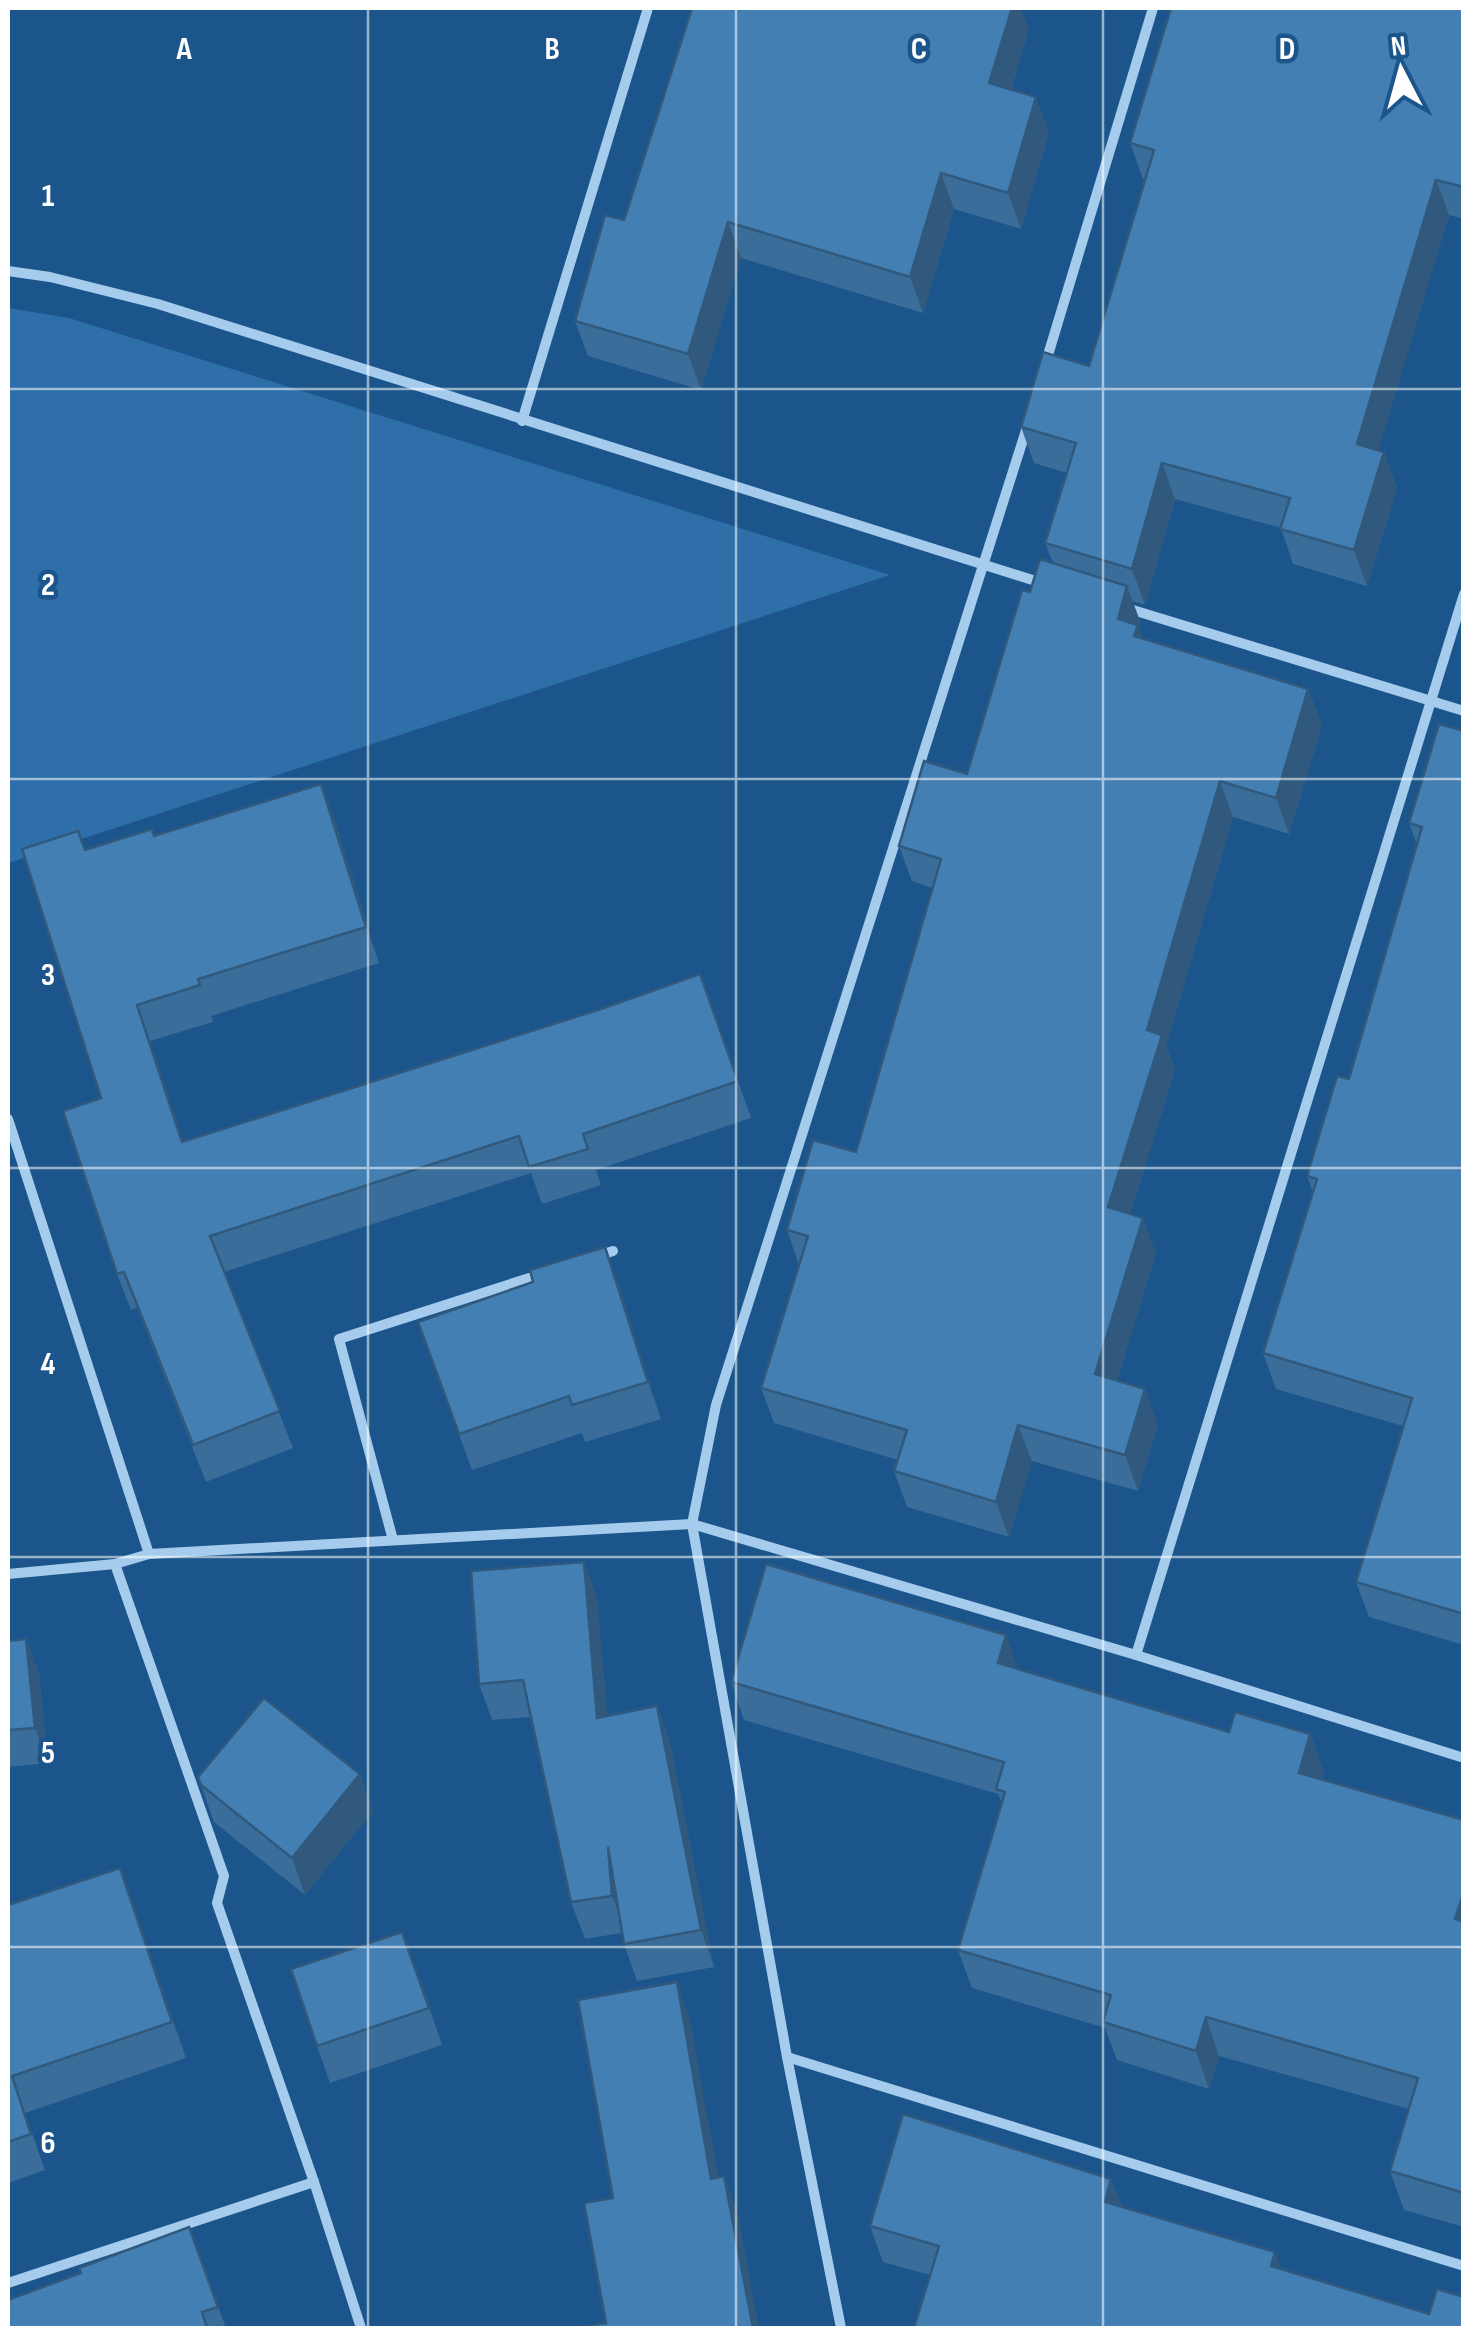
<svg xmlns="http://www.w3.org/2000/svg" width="1471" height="2336" font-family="'Sofia Sans Condensed',sans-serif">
<rect width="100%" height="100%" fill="#1b558b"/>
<path fill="#2e6fa9" d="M8,308L69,318L890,575L8,863Z"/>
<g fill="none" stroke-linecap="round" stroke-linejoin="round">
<g stroke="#a6cced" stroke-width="10">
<path d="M8,271L50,277L158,304L1045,584"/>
<path d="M1045,365L1153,8"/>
<path d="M522,421L648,8"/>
<path d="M1123,607L1464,711"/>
<path d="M8,1119L149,1554"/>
<path d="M594,1257L613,1251"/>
<path d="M393,1540L339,1339L545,1273"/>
<path d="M115,1564L224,1876L217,1903L314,2182"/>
<path d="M8,1574L115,1564L149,1554L692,1524L1136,1655L1464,1758"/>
<path d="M1136,1655L1464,594"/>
<path d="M787,2057L1464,2266"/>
<path d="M8,2283L314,2182L361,2328"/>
<path d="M841,2328L787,2057L692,1524L716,1405L1028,424"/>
</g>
</g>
<g fill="#3a6d9a">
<path d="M1464,8V219L1449,215L1378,450L1384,452L1397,488L1367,586L1293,564L1281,528L1175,499L1145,605L1132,601L1140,621L1139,627L1143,639L1308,689L1322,725L1289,834L1233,817L1166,1046L1175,1070L1130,1214L1156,1253L1117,1380L1158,1424L1138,1491L1032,1461L1009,1537L907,1507L894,1471L898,1460L774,1423L761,1388L799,1265L787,1230L856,1152L933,888L912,881L899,846L967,774L1030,592L1053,563L1045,543L1067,473L1034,463L1021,427L1089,366L1145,179H1143L1130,143Z"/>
<path d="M1029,29L1011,89L1049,132L1021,229L954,209L923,313L741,258L701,390L588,356L575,321L624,220Z"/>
<path d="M1464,731V1645L1369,1617L1356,1582L1403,1426L1276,1389L1263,1353L1313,1192L1307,1176L1349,1079L1417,845L1409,823Z"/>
<path d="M335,820L379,963L211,1016L213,1022L150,1041L183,1142L601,1009L700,974L751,1118L596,1170L601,1185L542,1204L531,1173L224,1272L293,1448L206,1482L137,1308L131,1310L117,1274L101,1098L85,850L154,836Z"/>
<path d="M605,1247L618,1284L661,1419L585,1442L582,1433L472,1470L418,1322L533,1282Z"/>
<path d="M597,1598L607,1716L657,1706L670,1743L714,1967L637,1981L624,1944L622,1933L585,1939L571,1902L531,1717L492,1720L479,1684Z"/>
<path d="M26,1639L39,1675L48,1763L8,1767V1641Z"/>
<path d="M1019,1669L1229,1732L1310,1734L1324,1773L1322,1780L1464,1820V2227L1404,2210L1390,2171L1409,2109L1219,2056L1209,2089L1117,2060L1105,2028L972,1988L958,1950L1002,1804L998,1794L744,1720L731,1682Z"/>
<path d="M198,1777L373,1811L305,1895L214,1822Z"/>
<path d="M120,1868L186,2058L25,2113L45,2170L8,2183V1905Z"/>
<path d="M416,1968L442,2045L330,2083L317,2046Z"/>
<path d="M1111,2179L1122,2207L1275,2252L1281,2269L1464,2328L930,2275L883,2262L870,2226Z"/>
<path d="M189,2227L226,2328H8L81,2273Z"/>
</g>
<g fill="#30597d">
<path d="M1012,8H1021L1029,29L1002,118L989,83Z"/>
<path d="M1036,97L1049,132L1021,229L1008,193Z"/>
<path d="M941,173L954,209L923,313L910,277Z"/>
<path d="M1436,180L1449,215L1370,479L1357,444Z"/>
<path d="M728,222L741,258L701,390L688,354Z"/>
<path d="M1384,452L1397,488L1367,586L1354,550Z"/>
<path d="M1162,463L1175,499L1145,605L1132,569Z"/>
<path d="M1127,586L1140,621L1139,627L1151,660L1118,619Z"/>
<path d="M1308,689L1322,725L1289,834L1276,798Z"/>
<path d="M1220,781L1233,817L1166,1046L1175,1070L1121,1243L1108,1207L1147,1030Z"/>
<path d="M321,784L335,820L379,963L366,927Z"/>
<path d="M137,1005L150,1041L196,1178L182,1142Z"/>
<path d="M1143,1218L1156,1253L1108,1410L1095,1374Z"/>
<path d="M605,1247L618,1284L661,1419L648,1382Z"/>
<path d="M1145,1389L1158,1424L1138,1491L1125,1455Z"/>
<path d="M1018,1425L1032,1461L1009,1537L996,1502Z"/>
<path d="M584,1562L597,1598L611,1755L597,1718Z"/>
<path d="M1006,1635L1020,1673L998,1663Z"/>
<path d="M26,1639L39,1675L48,1763L35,1728Z"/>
<path d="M657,1706L670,1743L714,1967L701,1930Z"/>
<path d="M1310,1734L1324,1773L1313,1811L1299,1773Z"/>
<path d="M360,1774L373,1811L305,1895L292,1858Z"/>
<path d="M608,1847L626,1933L612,1896Z"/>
<path d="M1464,1892V1943L1455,1919Z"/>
<path d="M677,1982L690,2019L725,2215L711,2179Z"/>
<path d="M1206,2017L1219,2056L1209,2089L1196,2051Z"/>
<path d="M724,2176L738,2213L759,2328H753Z"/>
<path d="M1111,2179L1124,2214L1105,2202Z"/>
<path d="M1275,2252L1288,2288L1271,2266Z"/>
</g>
<g fill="#447fb3" stroke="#30597d" stroke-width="2.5">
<path d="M692,8H1012L989,83L1036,97L1008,193L941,173L910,277L728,222L688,354L575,321L605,215L624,220Z"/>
<path d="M1171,8H1464V187L1436,180L1357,444L1384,452L1354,550L1280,529L1290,498L1162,463L1132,569L1045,543L1076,443L1021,427L1043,352L1089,366L1154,150L1130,143Z"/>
<path d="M1040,559L1127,586L1118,619L1138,625L1134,636L1308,689L1276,798L1220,781L1147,1030L1162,1035L1108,1207L1143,1218L1095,1374L1145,1389L1125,1455L1018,1425L996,1502L894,1471L907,1430L761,1388L808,1236L787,1230L813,1140L856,1152L941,859L899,846L924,761L967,774L1022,590L1030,592Z"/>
<path d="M1439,724L1464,731V1614L1356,1582L1412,1398L1263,1353L1317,1179L1307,1176L1337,1076L1349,1079L1422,827L1409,823Z"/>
<path d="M321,784L366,927L198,979L200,985L137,1005L182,1142L601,1009L700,974L738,1081L583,1134L588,1149L529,1167L519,1136L210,1236L280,1411L193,1445L124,1272L117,1274L63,1111L101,1098L22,849L78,831L85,850L152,829L154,836Z"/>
<path d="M605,1247L648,1382L572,1405L569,1396L459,1434L418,1322L533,1282L530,1270Z"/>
<path d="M584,1562L597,1718L657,1706L701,1930L624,1944L608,1847L612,1896L571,1902L523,1680L479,1684L471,1571Z"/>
<path d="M766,1564L1006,1635L998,1663L1229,1732L1235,1712L1310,1734L1299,1773L1464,1820V1892L1455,1919L1464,1922V2193L1390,2171L1418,2078L1206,2017L1196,2051L1103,2022L1111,1995L958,1950L1005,1792L996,1789L1004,1762L731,1682Z"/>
<path d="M26,1639L35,1728L8,1730V1641Z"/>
<path d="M264,1698L360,1774L292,1858L201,1785L198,1777Z"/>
<path d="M120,1868L172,2022L12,2076L31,2134L8,2142V1905Z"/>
<path d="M402,1932L429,2008L317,2046L291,1969Z"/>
<path d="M677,1982L711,2179L724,2176L753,2328H576L606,2323L584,2203L613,2198L578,2000Z"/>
<path d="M903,2114L1111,2179L1105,2202L1275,2252L1271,2266L1429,2314L1437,2289L1464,2297V2328H914L939,2246L870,2226Z"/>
<path d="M189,2227L218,2307L202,2312L207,2328H8V2300L81,2273L79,2268Z"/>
</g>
<path fill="none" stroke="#fff" stroke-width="2.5" stroke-opacity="0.55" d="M368,8V2328M736,8V2328M1103,8V2328M8,389H1464M8,779H1464M8,1168H1464M8,1557H1464M8,1947H1464"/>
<g font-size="32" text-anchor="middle" font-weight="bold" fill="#fff" stroke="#1b558b" stroke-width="9" stroke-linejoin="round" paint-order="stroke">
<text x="184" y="59">A</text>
<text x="552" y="59">B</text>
<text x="919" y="59">C</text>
<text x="1287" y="59">D</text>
<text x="48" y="206">1</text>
<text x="48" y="595">2</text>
<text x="48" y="985">3</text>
<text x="48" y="1374">4</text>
<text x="48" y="1763">5</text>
<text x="48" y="2153">6</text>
</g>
<rect width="1471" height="2336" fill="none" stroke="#ffffff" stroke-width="20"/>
<g transform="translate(1401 70) rotate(354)" stroke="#1b558b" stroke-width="8" paint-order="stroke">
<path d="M0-8L18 38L0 25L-18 38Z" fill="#ffffff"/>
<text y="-15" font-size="28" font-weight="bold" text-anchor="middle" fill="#ffffff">N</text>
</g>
</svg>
